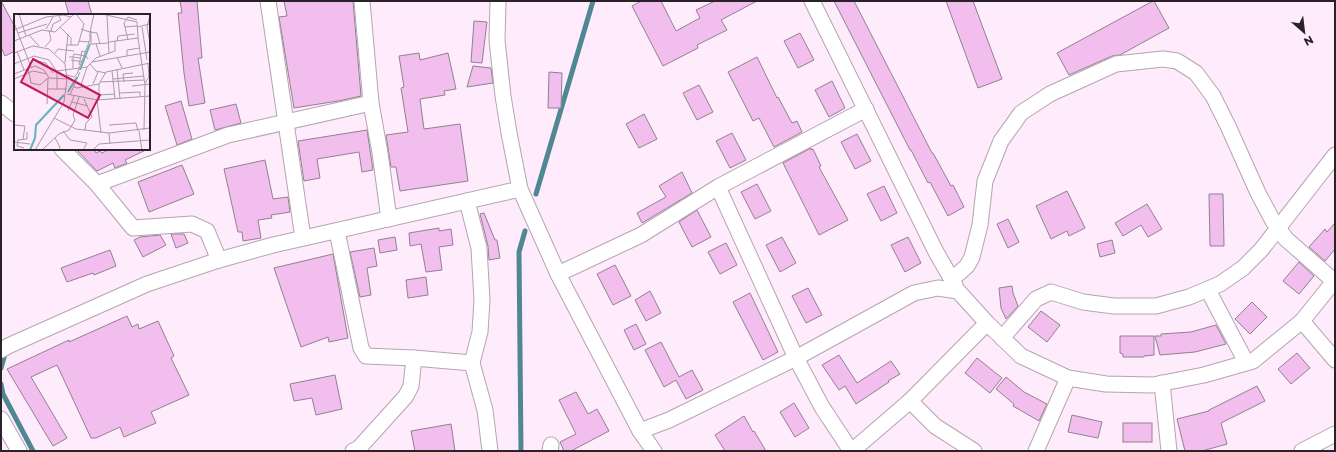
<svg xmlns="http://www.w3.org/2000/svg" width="1336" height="452" font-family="Montserrat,sans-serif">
<rect width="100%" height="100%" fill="#feebfc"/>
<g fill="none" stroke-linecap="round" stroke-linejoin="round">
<g stroke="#4f8893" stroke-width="5">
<path d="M536,194L593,1"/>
<path d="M1,368L5,354"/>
<path d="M1,384L3,394L33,451"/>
<path d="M521,451L519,252L525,231"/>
</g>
</g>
<g fill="#f1beed" stroke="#918190">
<path d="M1,1L15,27V51L5,56L1,47Z"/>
<path d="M65,1H88L92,15H69Z"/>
<path d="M180,1H197L202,58H198L205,103L189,106L184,73L178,13H182Z"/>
<path d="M284,1H353L361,96L338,101L294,108L279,17L287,16Z"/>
<path d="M641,1H661L676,31L700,18L696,10L715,1H757L721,20L727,30L697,45L698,48L663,66L632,6Z"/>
<path d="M834,1H854L932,153H933L951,186L953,185L964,207L948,216L930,182L928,183L911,150H910Z"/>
<path d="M946,1H973L1002,79L978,88Z"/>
<path d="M1153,1H1154L1169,28L1120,55L1112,56L1069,75L1057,53Z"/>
<path d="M474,21L487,22L482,63L471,62Z"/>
<path d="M800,33L814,60L798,68L784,41Z"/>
<path d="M419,53L420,60L448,53L456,89L444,91L445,95L420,99L424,129L460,124L468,181L400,191L396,167H391L386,135L408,132L401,88L404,87L399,56Z"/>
<path d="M757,57L777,98L778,97L792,123L797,121L802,132L774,147L759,118L753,121L728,72Z"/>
<path d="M473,66L491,68L493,83L467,87Z"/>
<path d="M549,72L562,73L561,108H548Z"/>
<path d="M832,81L845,108L829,117L815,90Z"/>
<path d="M699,85L713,112L697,120L683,93Z"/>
<path d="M181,101L192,139L177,145L165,106Z"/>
<path d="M236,104L241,123L215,130L210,110Z"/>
<path d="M644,114L657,139L639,148L626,124Z"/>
<path d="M367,130L373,170L362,172L359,152L317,159L320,178L304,181L298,141Z"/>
<path d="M732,133L746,160L730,168L716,141Z"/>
<path d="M857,134L871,161L855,169L841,142Z"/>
<path d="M811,148V150L813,149L821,166L819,167L848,220L819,235L783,163Z"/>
<path d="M76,149H94L96,153L100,151L102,153L106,151L105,149H148L125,160L127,163L115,168L113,163L97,171Z"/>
<path d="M265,160L273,199L288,197L290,212L271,215L272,218L258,220L261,238L243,241L242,232H238L224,169Z"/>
<path d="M182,165L194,194L149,212L138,182Z"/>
<path d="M682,172L692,193L642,223L637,213L666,197L659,186Z"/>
<path d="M757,184L771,211L755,219L741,192Z"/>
<path d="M884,186L897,213L881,221L867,194Z"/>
<path d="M1067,191L1085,228L1069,236L1067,231L1051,239L1036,206Z"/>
<path d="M1209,194H1223L1224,246H1210Z"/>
<path d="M1147,204L1162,229L1148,237L1141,225L1123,236L1115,223Z"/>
<path d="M697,210L711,237L692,247L679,222Z"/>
<path d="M484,213L495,240H497L500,258L489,260L488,246L480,214Z"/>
<path d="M1008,219L1019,242L1008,248L997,224Z"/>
<path d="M1335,223V249L1325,261L1309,247L1325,229L1327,232Z"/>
<path d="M439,228V231L451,229L453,245L439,247L442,270L426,272L421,244L410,246L409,233Z"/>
<path d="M171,234H184L188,243L176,248Z"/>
<path d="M160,235L166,245L143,257L134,240L140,237Z"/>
<path d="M395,237L397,250L380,253L378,240Z"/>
<path d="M782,237L796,263L780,272L766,245Z"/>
<path d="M908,237L921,263L905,272L891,245Z"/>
<path d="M1112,240L1115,253L1100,257L1097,244Z"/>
<path d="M726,243L737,265L720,274L708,252Z"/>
<path d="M374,248L377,266L367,268L371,295L360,297L350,252Z"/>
<path d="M110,250L116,266L94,275L93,273L67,282L61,268Z"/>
<path d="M333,254L348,338L329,342L328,337L301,347L274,268Z"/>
<path d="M1299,262L1314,276L1299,294L1283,281Z"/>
<path d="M615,265L631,296L613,305L597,274Z"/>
<path d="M426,277L428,295L408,298L406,280Z"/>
<path d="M1012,286L1013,293L1018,306L1006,319L1001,308L999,288Z"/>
<path d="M808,288L822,315L806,323L792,296Z"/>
<path d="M650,291L661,313L646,321L635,300Z"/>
<path d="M750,293L778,352L763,360L733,302Z"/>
<path d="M1252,302L1267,317L1250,334L1235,319Z"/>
<path d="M1041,311L1060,325L1047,342L1028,327Z"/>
<path d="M127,316L132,327L138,324L139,329L158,321L174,356L171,358L189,395L151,412L156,423L124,437L120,427L96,438H91L57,365L31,377L67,438L53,446L7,369L69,340V342Z"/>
<path d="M636,324L646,344L634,350L624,330Z"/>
<path d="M1216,325L1226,344L1195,352L1160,355L1155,336H1161V334L1191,332Z"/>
<path d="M1120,336H1154V355L1144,356V357H1123V354L1120,353Z"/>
<path d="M661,342L679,377L692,370L703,390L686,399L676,380L664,387L645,350Z"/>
<path d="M1297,353L1310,368L1291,384L1278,369Z"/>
<path d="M839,355L857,383L891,361L900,374L888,381L889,382L856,404L845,386L839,390L822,365Z"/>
<path d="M977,358L1002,378L990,393L965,373Z"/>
<path d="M335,375L342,409L316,415L312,398L294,401L290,384Z"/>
<path d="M1006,377L1024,392L1047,404L1039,421L1013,406L1014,404L996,389Z"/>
<path d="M1257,386L1265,401L1221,423L1227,444L1202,451H1185L1177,419L1209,411V410Z"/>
<path d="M576,392L588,414L597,409L609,431L571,451H564L560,442L576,434L559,400Z"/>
<path d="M794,403L809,428L795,437L780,412Z"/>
<path d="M1072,415L1102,422L1098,438L1068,432Z"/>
<path d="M744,416L753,432L754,431L766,451H725L715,435Z"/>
<rect x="1123" y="423" width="29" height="19"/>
<path d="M451,424L455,451H415L411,431Z"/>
</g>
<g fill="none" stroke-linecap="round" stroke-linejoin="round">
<g stroke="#b5a4b3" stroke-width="17">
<g id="street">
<path d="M268,1L303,238"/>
<path d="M362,1L371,103L380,153L389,219"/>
<path d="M498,1L497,40L503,96L509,133L520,189L558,274L640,431L669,420L796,358L914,293L938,288L958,291L987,323L1021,356L1068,378L1106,384L1153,385L1204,375L1253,361L1302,321L1335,280"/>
<path d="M812,1L936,252L955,285"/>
<path d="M1,103L15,114"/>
<path d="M62,149L97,184L133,228L192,224L207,231L219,260"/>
<path d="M97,184L228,135L371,103"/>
<path d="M718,187L796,358L822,407L851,451"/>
<path d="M467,201L479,248L482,300L480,332L472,363L485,410L490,451"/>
<path d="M337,231L361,348L366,356L414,358"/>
<path d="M558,274L641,235L718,187L866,109"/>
<path d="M950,276L958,274L967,266L972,257L980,225L985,181L1001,141L1021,113L1050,94L1116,64L1163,59L1177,61L1196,73L1213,96L1228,126L1258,193L1273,221L1286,239L1334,281"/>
<path d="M1208,290L1246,362"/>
<path d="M1302,321L1335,360"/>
<path d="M1002,338L1036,299L1051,292L1083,302L1114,306H1156L1189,297L1220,284L1243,268L1261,250L1335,155"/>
<path d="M1,350L8,346L147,284L219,260L273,245L520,189"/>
<path d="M1162,383L1169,451"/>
<path d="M910,401L935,426L974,451"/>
<path d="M1,419L19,451"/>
<path d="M640,431L654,451"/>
<path d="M353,451L359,448L406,396L411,386L414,358L472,363"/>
<path d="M550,451L551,445"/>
<path d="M852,451L910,401L987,323"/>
<path d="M1036,451L1068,378"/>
<path d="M1302,451L1335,434"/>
</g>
</g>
<use href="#street" stroke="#fff" stroke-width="15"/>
</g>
<g transform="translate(14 14)">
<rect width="136" height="136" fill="#feebfc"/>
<path fill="none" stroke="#5fb4c1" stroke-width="2" d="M66,56L76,30M54,78L63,63M16,136L21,124L22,111L50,81"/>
<path fill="none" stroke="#a99ba7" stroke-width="1" d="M5,0L12,22M80,0L76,18L83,19L86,30M88,0L123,8L124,24M93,2L95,39M136,2L133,13L136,29M0,9L17,53M46,13L57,24V31M111,13L123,12M123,13L136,10M128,13L133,46M32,15L39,3M0,16L32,3L49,1L57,3M37,17L39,10L47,6L44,0M4,19L33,10M15,21L25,32M114,26L110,9L114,3L123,6M0,27L28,16L41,18L60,0M65,27L75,28L76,26V18L67,15M103,27L104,22L121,20M95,28L124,24L131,71L130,116M77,30V17M77,30L95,29M82,30L86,42M52,31H64L70,10L62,0M31,33L37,26L35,16M3,37L10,56M0,39L19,32L35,35L51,50L53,65M41,39L44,35L60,37M113,42V36L126,34M55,43H59V54M103,43L108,54M66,44L59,43L60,40L72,42L74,45M18,46L32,49L39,59M57,46L70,48M78,48L136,38M51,49L54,20M0,50L20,42L35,46L43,58V75M76,50L82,57L92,59M65,51L68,37L72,38M14,54L17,69L26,71L34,64M103,55L106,85M43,57L73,53L82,44L101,37V27M98,57L101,85M0,60L21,52L30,56L35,64L53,65L50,88L21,136M53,61L60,63L63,60L75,28M0,65L19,57L33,60M99,65L130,62M86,68L130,66M110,68L109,60L119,59M131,69L135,63L134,50M79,70L84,58M67,71L73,53M118,72L136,70M60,73L63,74L85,70M33,75H53M106,79L126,78V83M53,80L83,86L136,82M56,81L66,58M85,81L101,80M70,85L78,103L72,109L71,116M83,86L87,119M85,86V70L92,58L136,49M58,88L74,92M33,90L34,64M54,97L60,82M40,104L62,115L95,119M0,111L11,112L9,125M95,111L122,109L124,117M49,117L56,126L73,129L69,136M125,117L128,136M41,124L46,133L45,136M0,128L16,130M96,130L95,119L136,114M10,134L3,132L4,126L13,125V118M28,136L45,120L55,116L61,106L59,101L65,83M79,136L85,130L136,126"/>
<path fill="#c2185b" fill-opacity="0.15" stroke="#c2185b" stroke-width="2" d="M19,45L86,81L74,104L7,68Z"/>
<rect width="136" height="136" fill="none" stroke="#292228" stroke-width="2"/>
</g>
<rect width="1336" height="452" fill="none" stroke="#292228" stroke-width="4"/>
<g transform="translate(1304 32) rotate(152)" stroke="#feebfc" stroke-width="3" paint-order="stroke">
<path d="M0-3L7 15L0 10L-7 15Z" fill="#292228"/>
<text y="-6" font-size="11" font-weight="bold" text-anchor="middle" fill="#292228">N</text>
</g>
</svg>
